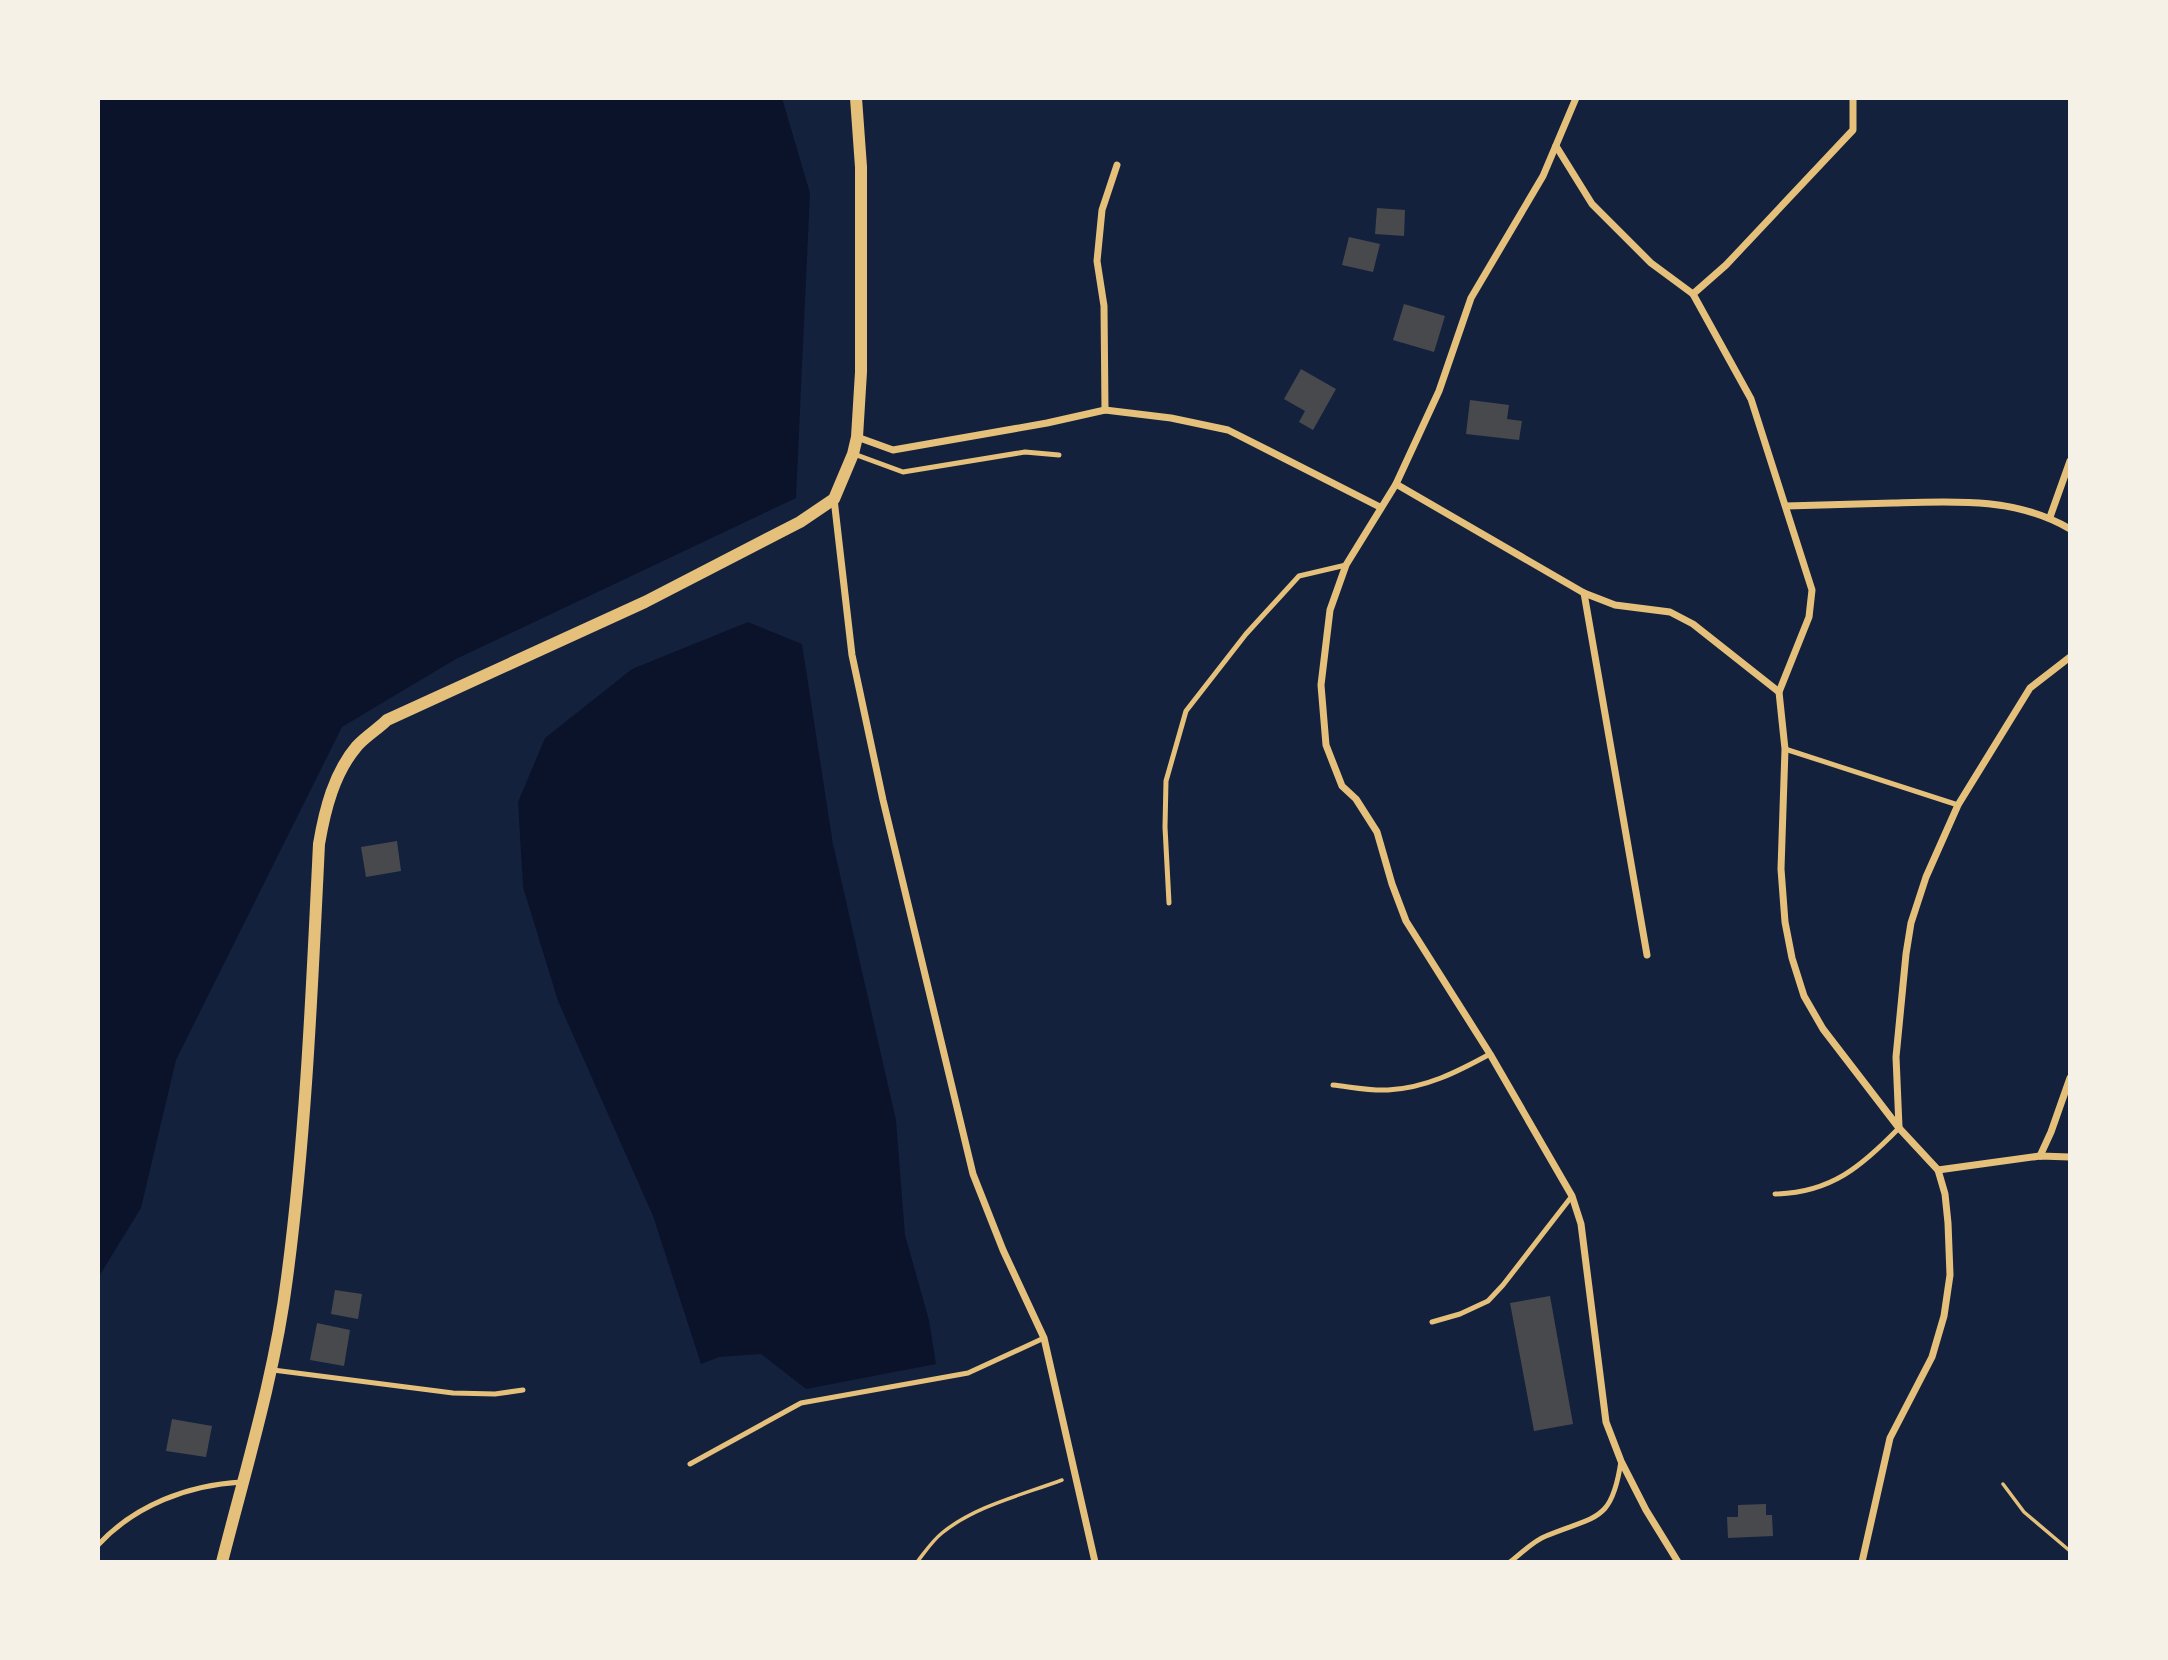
<svg xmlns="http://www.w3.org/2000/svg" width="2168" height="1660" font-family="Helvetica,sans-serif">
<rect width="100%" height="100%" fill="#14213d"/>
<g fill="#0b132b">
<path d="M98,98H782L810,193L796,498L456,659L342,727L176,1060L141,1208L98,1278Z"/>
<path d="M748,622L802,644L833,844L896,1120L905,1235L929,1320L936,1364L806,1389L761,1354L719,1357L701,1364L653,1216L558,1001L523,887L518,802L545,738L632,669Z"/>
</g>
<g fill="#48494c">
<path d="M1377,208L1405,210L1404,236L1375,234Z"/>
<path d="M1349,237L1380,244L1373,272L1342,265Z"/>
<path d="M1404,304L1445,316L1434,352L1393,340Z"/>
<path d="M1301,369L1336,389L1313,430L1299,422L1305,411L1284,399Z"/>
<path d="M1470,400L1509,405L1507,419L1522,421L1519,440L1466,434Z"/>
<path d="M397,841L401,871L366,877L361,847Z"/>
<path d="M335,1290L362,1294L358,1319L331,1314Z"/>
<path d="M1550,1296L1573,1424L1534,1431L1510,1303Z"/>
<path d="M317,1323L350,1330L344,1366L310,1360Z"/>
<path d="M172,1419L212,1426L206,1457L166,1451Z"/>
<path d="M1766,1504V1515H1772L1773,1536L1728,1538L1727,1517H1738V1505Z"/>
</g>
<g fill="none" stroke-linecap="round" stroke-linejoin="round">
<g stroke="#e5c07b" stroke-width="3.5">
<path d="M2003,1484L2024,1512L2070,1551"/>
<path d="M917,1562C925,1552 932,1541 942,1533C975,1506 1022,1495 1062,1480"/>
</g>
<g stroke="#e5c07b" stroke-width="5">
<path d="M854,454L903,472L1025,452L1059,455"/>
<path d="M1785,749L1958,805"/>
<path d="M1169,903L1165,827L1166,781L1186,711L1246,634L1299,576L1346,565"/>
<path d="M1333,1085C1351,1087 1370,1091 1388,1090C1426,1088 1457,1072 1490,1054"/>
<path d="M1775,1194C1831,1193 1862,1166 1899,1128"/>
<path d="M1432,1322L1460,1314L1488,1301L1503,1285L1572,1196"/>
<path d="M273,1370L453,1393L495,1394L523,1390"/>
<path d="M690,1464L801,1403L968,1373L1044,1338"/>
<path d="M98,1545C135,1505 188,1485 242,1482"/>
<path d="M1510,1562C1522,1553 1533,1541 1546,1536C1596,1515 1612,1523 1621,1461"/>
</g>
<g stroke="#e5c07b" stroke-width="7">
<path d="M1576,98L1543,176L1471,298L1439,391L1396,484L1346,565L1330,610L1321,685L1326,745L1342,786L1356,799L1377,832L1392,884L1406,921L1490,1054L1572,1196L1581,1224L1606,1422L1621,1461L1646,1510L1678,1562"/>
<path d="M1556,146L1592,204L1651,263L1693,294"/>
<path d="M1105,410L1104,306L1097,261L1102,210L1117,165"/>
<path d="M857,437L893,450L1047,423L1105,410L1171,418L1228,430L1380,507"/>
<path d="M1396,484L1584,593L1615,605L1670,612L1693,624L1779,692L1785,749L1781,869L1785,922L1792,958L1804,996L1823,1029L1899,1128L1938,1170L1945,1194L1948,1223L1950,1275L1944,1316L1932,1357L1890,1438L1862,1562"/>
<path d="M834,499L852,655L883,800L973,1174L1003,1250L1044,1338L1095,1562"/>
<path d="M1786,506C1821,505 1857,504 1893,503C1953,501 2016,497 2070,529"/>
<path d="M2050,517L2070,461"/>
<path d="M1584,593L1647,955"/>
<path d="M1779,692L1809,617L1812,590L1751,399L1693,294L1726,265L1853,130V98"/>
<path d="M1899,1127L1896,1057L1906,954L1911,923L1926,877L1958,805L2030,688L2070,657"/>
<path d="M2040,1156L2051,1132L2070,1078"/>
<path d="M1938,1170L2040,1156L2070,1157"/>
</g>
<path stroke="#e5c07b" stroke-width="12" d="M222,1562C246,1468 275,1374 287,1278C306,1134 312,988 319,844C325,809 334,773 357,746C366,736 378,729 387,720L645,602L800,522L834,499L853,454L857,437L861,372V167L856,98"/>
</g>
<rect width="2168" height="1660" fill="none" stroke="#f6f1e7" stroke-width="200"/>
</svg>
